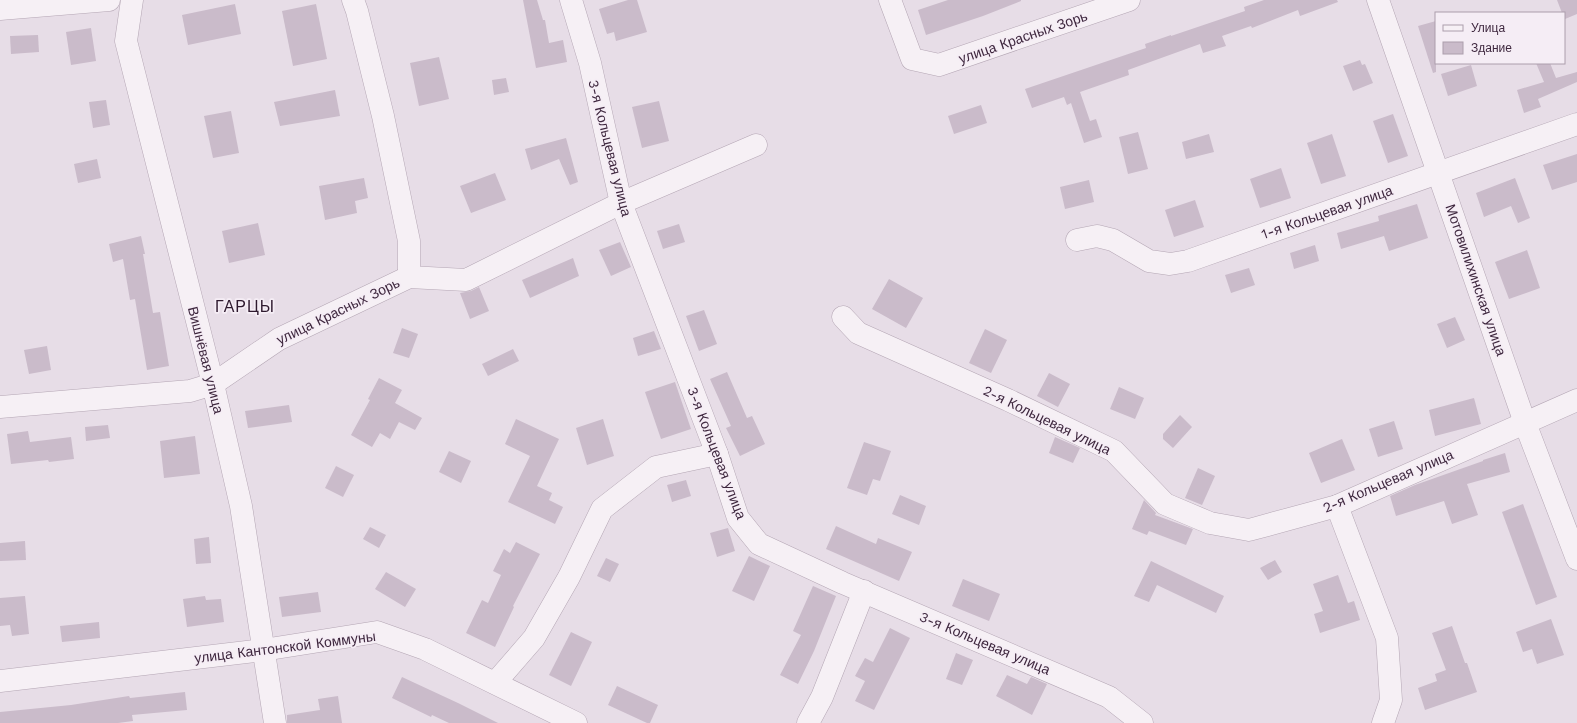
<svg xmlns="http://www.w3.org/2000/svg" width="1577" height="723" font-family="'Work Sans',sans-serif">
<rect width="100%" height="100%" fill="#e7dde7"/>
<g fill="#cabbca">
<path d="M523,0H537L543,20H545L549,43L563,40L567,62L536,68Z"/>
<path d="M628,0H637L647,32L616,41L614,32L607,34L599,9Z"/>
<path d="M948,0H1021V1L983,16L926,35L918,10Z"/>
<path d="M1264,0H1337L1338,2L1300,16L1298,10L1252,28L1251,26L1222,36L1226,46L1203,53L1200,44L1128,70L1129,75L1080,92L1090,121L1096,119L1102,137L1084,143L1071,103L1067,105L1064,97L1032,108L1025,89L1146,48L1145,44L1171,35V36L1245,11L1244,7Z"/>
<path d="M1557,0H1577V14L1565,19L1564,13H1562Z"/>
<path d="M235,4L241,34L188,45L182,15Z"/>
<path d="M316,4L327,59L293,66L282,11Z"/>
<path d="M1436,21V72L1433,73L1418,26Z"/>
<path d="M91,28L96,61L71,65L66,32Z"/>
<path d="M38,35L39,52L11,54L10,36Z"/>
<path d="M439,57L449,99L419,106L410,63Z"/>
<path d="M1360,60L1362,65L1365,64L1373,83L1353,91L1343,66Z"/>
<path d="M1536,63H1550L1556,78L1577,72V82L1538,99L1541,107L1524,113L1517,90L1544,82Z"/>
<path d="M1471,65L1477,86L1448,96L1441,74Z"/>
<path d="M506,78L509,92L494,95L492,80Z"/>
<path d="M335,90L340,116L280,126L274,102Z"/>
<path d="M106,100L110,125L93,128L89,102Z"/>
<path d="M659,101L669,141L642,148L632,107Z"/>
<path d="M981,105L987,123L954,134L948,116Z"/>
<path d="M231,111L239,153L213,158L204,116Z"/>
<path d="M1393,114L1408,156L1388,163L1373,121Z"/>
<path d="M1138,132L1148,169L1128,174L1119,137Z"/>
<path d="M1209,134L1214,152L1186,159L1182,142Z"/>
<path d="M1332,134L1346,176L1321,184L1307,143Z"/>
<path d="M566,138L578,182L570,185L559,159L531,170L525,149Z"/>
<path d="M1577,154V182L1552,190L1543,165Z"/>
<path d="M97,159L101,178L78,183L74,164Z"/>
<path d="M1281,168L1291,198L1260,208L1250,179Z"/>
<path d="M495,173L506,200L471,213L460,186Z"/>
<path d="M364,178L368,198L355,201L357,213L325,220L319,186Z"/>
<path d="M1515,178L1530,218L1518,223L1511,206L1484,217L1476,193Z"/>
<path d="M1089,180L1094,202L1065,209L1060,187Z"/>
<path d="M1195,200L1204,227L1174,237L1165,210Z"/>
<path d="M1417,204L1428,238L1389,251L1384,236L1341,249L1337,233L1379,221L1378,216Z"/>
<path d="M258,223L265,255L229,263L222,231Z"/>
<path d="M679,224L685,242L663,249L657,231Z"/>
<path d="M141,236L145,254H143L153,313L160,312L169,366L147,370L135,299L130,300L123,259L113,262L109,244Z"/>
<path d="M620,242L631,267L611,276L599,250Z"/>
<path d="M1315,245L1319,261L1294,269L1290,253Z"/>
<path d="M1527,250L1540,288L1509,299L1495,262Z"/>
<path d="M573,258L579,276L530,298L522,280Z"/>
<path d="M1249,268L1255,285L1231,293L1225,275Z"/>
<path d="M889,279L923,298L906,328L872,309Z"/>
<path d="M479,287L489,311L470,319L460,293L471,291Z"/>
<path d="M704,310L717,344L699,351L686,316Z"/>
<path d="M1455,317L1465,340L1447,348L1437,324Z"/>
<path d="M402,328L418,334L409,358L393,353Z"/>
<path d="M985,329L1007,340L991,373L969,363Z"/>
<path d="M654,331L661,349L638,356L633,338Z"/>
<path d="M47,346L51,370L29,374L24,350Z"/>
<path d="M513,349L519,361L488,376L482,364Z"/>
<path d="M727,372L747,418L752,416L765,444L740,456L726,428L731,426L710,379Z"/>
<path d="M1049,373L1070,384L1058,407L1037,396Z"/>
<path d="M379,378L402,390L395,403L422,418L415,430L399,422L390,439L380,433L372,447L351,435L370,400L368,399Z"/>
<path d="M675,382L691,429L661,439L645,392Z"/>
<path d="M1119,387L1144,398L1135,419L1110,409Z"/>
<path d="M1474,398L1481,424L1435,436L1429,410Z"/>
<path d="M289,405L292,422L248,428L245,411Z"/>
<path d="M1180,415L1192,427L1173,448L1163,439V434Z"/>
<path d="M516,419L559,439L537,486L552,493L549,500L563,507L555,524L508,502L530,456L505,444Z"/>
<path d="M603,419L614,456L587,465L576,428Z"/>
<path d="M1394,421L1403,449L1378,457L1369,429Z"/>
<path d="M108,425L110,438L86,441L85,427Z"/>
<path d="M28,431L30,442L71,437L74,459L49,462L48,460L11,464L7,434Z"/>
<path d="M195,436L200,474L164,478L160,441Z"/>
<path d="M1055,437L1080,448L1073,463L1049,453Z"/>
<path d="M1342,439L1355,470L1321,483L1309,453Z"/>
<path d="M864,442L891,451L880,481L873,479L867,495L847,488Z"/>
<path d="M449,451L471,461L461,483L439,472Z"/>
<path d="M1505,453L1510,472L1467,484L1478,515L1452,524L1444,501L1396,516L1390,496L1415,485L1483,461V460Z"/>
<path d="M336,466L354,475L343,497L325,488Z"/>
<path d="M1198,468L1215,476L1202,505L1185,498Z"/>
<path d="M686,480L691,496L672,502L667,485Z"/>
<path d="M900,495L926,506L919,525L892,514Z"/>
<path d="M1144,500L1156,513L1155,515L1193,529L1186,545L1149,531L1147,535L1132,529Z"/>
<path d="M1523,504L1557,597L1536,605L1502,512Z"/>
<path d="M836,526L876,544L878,538L912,552L899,581L826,549Z"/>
<path d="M370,527L386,535L379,548L363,539Z"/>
<path d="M728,528L735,551L717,557L710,533Z"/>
<path d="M209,537L211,563L196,564L194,539Z"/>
<path d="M25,541L26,560L0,561V543Z"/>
<path d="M516,542L540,554L513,606L514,607L495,647L466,633L482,600L488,603L501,575L493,571L504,549L510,553Z"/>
<path d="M749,556L770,566L754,601L732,591Z"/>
<path d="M606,558L619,564L610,582L597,576Z"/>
<path d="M1275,560L1282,572L1268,580L1260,568Z"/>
<path d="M1151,561L1224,596L1216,613L1157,585L1149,602L1134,596Z"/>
<path d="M386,572L416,589L405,607L375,589Z"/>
<path d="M1338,575L1348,603L1354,601L1360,620L1320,633L1314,614L1323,611L1313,584Z"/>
<path d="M963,579L1000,594L989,621L952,606Z"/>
<path d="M813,586L836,596L814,651L798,684L780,675L801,635L793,631Z"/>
<path d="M318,592L321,612L282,617L279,597Z"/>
<path d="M25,596L29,634L12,636L10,625L0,626V598Z"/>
<path d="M205,596L206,600L221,599L224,622L187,627L183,599Z"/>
<path d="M1551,619L1564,655L1537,664L1532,649L1523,652L1516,632Z"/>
<path d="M99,622L100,638L62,642L60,626Z"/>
<path d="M1452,626L1465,663H1467L1477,692L1425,710L1418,688L1437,681L1435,674L1446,670L1432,633Z"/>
<path d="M890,628L910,638L874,710L855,701L865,681L855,676L865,658L873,662Z"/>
<path d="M571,632L592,642L571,686L549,675Z"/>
<path d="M956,653L973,660L962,685L946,679Z"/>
<path d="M1007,675L1027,684L1031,677L1047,684L1032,715L996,696Z"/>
<path d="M402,677L458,703L498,723H449L432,715L431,717L392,698Z"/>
<path d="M617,686L658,705L650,723H647L608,705Z"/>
<path d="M185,692L187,710L132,715L133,721L118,723H0V712L71,705L129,696L130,698Z"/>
<path d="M338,696L342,723H287V715L320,710L318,699Z"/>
</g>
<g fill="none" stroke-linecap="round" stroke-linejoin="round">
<g stroke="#b4a6b4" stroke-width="23">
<g id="minor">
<path d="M132,0L126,41L213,384L241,506L275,723"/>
<path d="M353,0L357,11L383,116L409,241V277"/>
<path d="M571,0L590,63L621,203L717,454L738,518L759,544L843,583L1109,697L1142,723"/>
<path d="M890,0L912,59L939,65L1129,0"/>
<path d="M1378,0L1525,423L1577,559"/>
<path d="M0,9L109,0"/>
<path d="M1077,240L1097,236L1113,240L1149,261L1170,264L1188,261L1577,124"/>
<path d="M843,317L858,333L1008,400L1114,451L1165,504L1210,523L1249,530L1337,506L1577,400"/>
<path d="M0,407L190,391L213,384L279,339L409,277L466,280L621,203L756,145"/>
<path d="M1337,506L1387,638L1391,700L1383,723"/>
<path d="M0,681L263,650L377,632L425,649L576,723"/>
<path d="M495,683L534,638L569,577L602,509L656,467L717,454"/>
<path d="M808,723L822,697L864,591"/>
</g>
</g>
<use href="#minor" stroke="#f6f0f5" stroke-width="22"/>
</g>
<g text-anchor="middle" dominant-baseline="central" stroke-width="3.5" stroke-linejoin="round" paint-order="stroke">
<g font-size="14" fill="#3e273e" stroke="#f5edf5">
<text transform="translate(1023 37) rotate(-19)">улица Красных Зорь</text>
<text transform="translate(610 148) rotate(76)">3-я Кольцевая улица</text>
<text transform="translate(1327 212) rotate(-19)">1-я Кольцевая улица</text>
<text transform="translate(1476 280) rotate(71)">Мотовилихинская улица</text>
<text transform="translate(338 311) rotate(-26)">улица Красных Зорь</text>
<text transform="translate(206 360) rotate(76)">Вишнёвая улица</text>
<text transform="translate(1047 420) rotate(26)">2-я Кольцевая улица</text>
<text transform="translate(717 453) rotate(69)">3-я Кольцевая улица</text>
<text transform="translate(1388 481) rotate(-23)">2-я Кольцевая улица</text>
<text transform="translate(985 643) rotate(23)">3-я Кольцевая улица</text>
<text transform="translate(285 647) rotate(-7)">улица Кантонской Коммуны</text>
</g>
<g font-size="16" letter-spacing="1" fill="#2e192e" stroke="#f5edf5">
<text x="245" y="306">ГАРЦЫ</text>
</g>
</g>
<rect x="1435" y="12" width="130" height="52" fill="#f5edf5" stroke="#ac9eac"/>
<rect x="1443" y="25" width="20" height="6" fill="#f6f0f5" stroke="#ac9eac"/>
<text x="1471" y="32" font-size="12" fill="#3e273e">Улица</text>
<rect x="1443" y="42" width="20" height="12" fill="#cabbca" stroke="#ac9eac"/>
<text x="1471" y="52" font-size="12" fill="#3e273e">Здание</text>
</svg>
